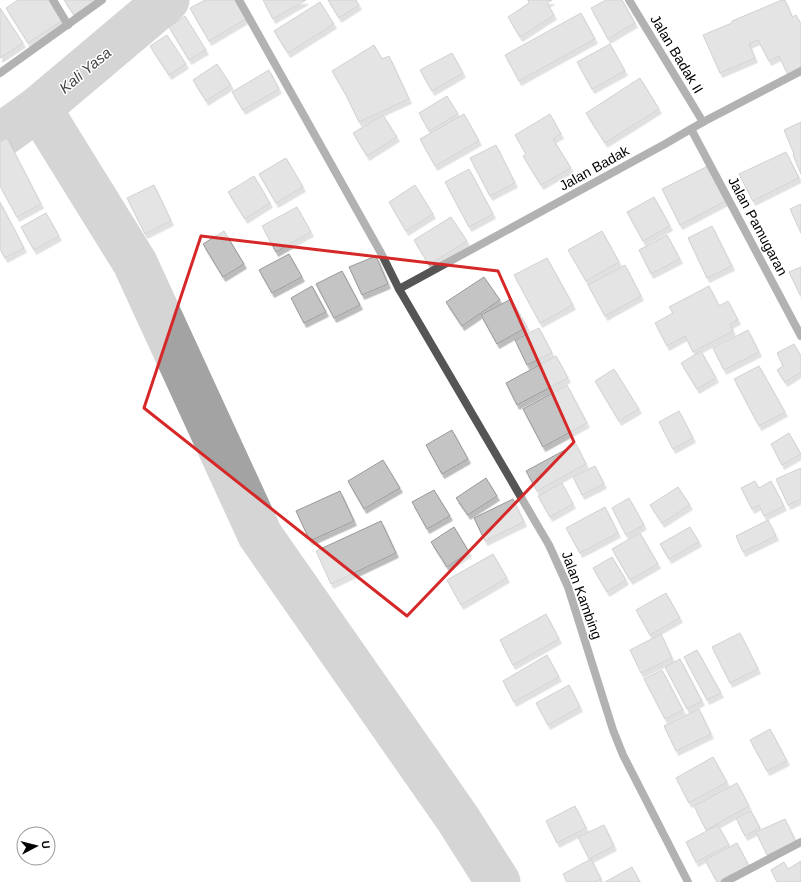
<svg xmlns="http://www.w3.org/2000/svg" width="801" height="882" font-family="Arial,sans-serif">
<defs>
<filter id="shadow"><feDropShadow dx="2.5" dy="4.5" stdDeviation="0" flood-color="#0004"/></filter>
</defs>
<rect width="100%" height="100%" fill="#fff"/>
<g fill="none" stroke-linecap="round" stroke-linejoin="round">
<g stroke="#a3a3a3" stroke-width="45">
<path d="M39,108L135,263L260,535L458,819L498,882"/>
<path d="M0,136L39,108L167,0"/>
</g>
</g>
<g fill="#c4c4c4" stroke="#999" filter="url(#shadow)">
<path d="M18,0H49L63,20L28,43L6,8Z"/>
<path d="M64,0H96L74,15Z"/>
<path d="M205,0H235L246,19L209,41L190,8Z"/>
<path d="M263,0H306L273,19Z"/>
<path d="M328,0H356L359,5L339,18Z"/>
<path d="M528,0H552L547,3L554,15L520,37L508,17L529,3Z"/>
<path d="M606,0H622L635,23L608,39L591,8Z"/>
<path d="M782,0H785L792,17L796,15L801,24V69L788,75L779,56L769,61L758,40L749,44L755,58L720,73L703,35L732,23V21Z"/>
<path d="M320,2L334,24L288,53L274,31Z"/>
<path d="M0,8L23,43L0,58Z"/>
<path d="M581,13L595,39L519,81L505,55Z"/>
<path d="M185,16L206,50L189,60L169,27Z"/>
<path d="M167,35L186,64L169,75L150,46Z"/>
<path d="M610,44L625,71L592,89L577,62Z"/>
<path d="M374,45L382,59L389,56L409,99L359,122L346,95L332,71Z"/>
<path d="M452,53L463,73L432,91L420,70Z"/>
<path d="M217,64L231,85L206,101L193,80Z"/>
<path d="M269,70L279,89L243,110L232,92Z"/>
<path d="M640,78L659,109L605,143L586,113Z"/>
<path d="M447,96L458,114L429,131L419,113Z"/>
<path d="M464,114L479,141L435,166L420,139Z"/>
<path d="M550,114L561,134L553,139L571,168L541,185L523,156L526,154L515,135Z"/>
<path d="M383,115L397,137L367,156L353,133Z"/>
<path d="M801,122V174L793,155L794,154L784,130Z"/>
<path d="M7,138L41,204L17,217L0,186V142Z"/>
<path d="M496,145L515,183L490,196L470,158Z"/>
<path d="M786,152L799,178L753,201L739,174Z"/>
<path d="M286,158L303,187L276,203L259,174Z"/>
<path d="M708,166L726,201L680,225L662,189Z"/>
<path d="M469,169L493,214L469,227L445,182Z"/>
<path d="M254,176L270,203L245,219L228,192Z"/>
<path d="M154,185L171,221L145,234L127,198Z"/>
<path d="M415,185L433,214L406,231L389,202Z"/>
<path d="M654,197L670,226L643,241L627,212Z"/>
<path d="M0,202L24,248L5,258L0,249Z"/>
<path d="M801,204V233L790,209Z"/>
<path d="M297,207L311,232L276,252L262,226Z"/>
<path d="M46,213L59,236L34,250L21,227Z"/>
<path d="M451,217L467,241L429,265L414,240Z"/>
<path d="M712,226L732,266L707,278L688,238Z"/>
<path d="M224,231L244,264L223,277L203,244Z"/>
<path d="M602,231L619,262L586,281L568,250Z"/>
<path d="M667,235L680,259L651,274L639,250Z"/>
<path d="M289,254L302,277L272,293L259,270Z"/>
<path d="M376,256L388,284L362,295L349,267Z"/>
<path d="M547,258L573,305L540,323L514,275Z"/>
<path d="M625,265L641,296L605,316L588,285Z"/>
<path d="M801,267V294L800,295L789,272Z"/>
<path d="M342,271L360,305L334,318L316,284Z"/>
<path d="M484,277L500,300L462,326L446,302Z"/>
<path d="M312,286L326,312L304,323L291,298Z"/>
<path d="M709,286L719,306L728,301L738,320L730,324L733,331L693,352L685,336L667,346L655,323L673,313L669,307Z"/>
<path d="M511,299L527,327L497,344L481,315Z"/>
<path d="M539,328L552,353L527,365L515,340Z"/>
<path d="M748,330L759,352L724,370L713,348Z"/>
<path d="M794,344L801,356V372L785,382L777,370L783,366L777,353Z"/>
<path d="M701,351L716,378L697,389L681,363Z"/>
<path d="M556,356L568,378L517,405L506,383Z"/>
<path d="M759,366L785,412L759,426L734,379Z"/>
<path d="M614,369L639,409L619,421L595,381Z"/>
<path d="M567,385L587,423L543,447L523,409Z"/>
<path d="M679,411L693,438L673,449L659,422Z"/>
<path d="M452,430L468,459L442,474L426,445Z"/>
<path d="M789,433L801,454L782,465L771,444Z"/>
<path d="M576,444L586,464L537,491L526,471Z"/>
<path d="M383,460L400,488L364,509L348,481Z"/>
<path d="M595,466L604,484L582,495L573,477Z"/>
<path d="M801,468V499L788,505L776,479Z"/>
<path d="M486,478L497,496L468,515L456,498Z"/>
<path d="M755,481L759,488L771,481L784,506L764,516L759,505L752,509L741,488Z"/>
<path d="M562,483L573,504L550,517L538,496Z"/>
<path d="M678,487L690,505L662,523L650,505Z"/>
<path d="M434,490L450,516L427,529L412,502Z"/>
<path d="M340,491L354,521L310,541L296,511Z"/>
<path d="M629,498L644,525L626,535L612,508Z"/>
<path d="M513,499L524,522L485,541L474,518Z"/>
<path d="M605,507L618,533L580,553L566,528Z"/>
<path d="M768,520L776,536L743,552L736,536Z"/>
<path d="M381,521L396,553L331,584L316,551Z"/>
<path d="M454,527L469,552L447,567L431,542Z"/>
<path d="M690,527L699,542L669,559L660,544Z"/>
<path d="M640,533L658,564L630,580L612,549Z"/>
<path d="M493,554L507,578L461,605L447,580Z"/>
<path d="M612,557L626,580L607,592L593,568Z"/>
<path d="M666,593L680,618L650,635L636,610Z"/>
<path d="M546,614L559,639L513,665L500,640Z"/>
<path d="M740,633L758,669L730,683L712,647Z"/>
<path d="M661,634L672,658L641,673L630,650Z"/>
<path d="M697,650L721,693L707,700L684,657Z"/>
<path d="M547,655L559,677L514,702L503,681Z"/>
<path d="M680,659L702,701L687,709L665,667Z"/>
<path d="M662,670L683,710L665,719L644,679Z"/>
<path d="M569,685L580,707L548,725L536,703Z"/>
<path d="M699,709L711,734L676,751L664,726Z"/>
<path d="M770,729L787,761L767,771L750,740Z"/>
<path d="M713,757L727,782L689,803L676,778Z"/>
<path d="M737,783L749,806L706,830L694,806Z"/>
<path d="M575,806L586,828L557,843L546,821Z"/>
<path d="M751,811L760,828L745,836L736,818Z"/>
<path d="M785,819L796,842L767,855L756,832Z"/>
<path d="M604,825L614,846L589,859L578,837Z"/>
<path d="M718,825L729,845L696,862L686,842Z"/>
<path d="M737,843L749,866L719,882H717L705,860Z"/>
<path d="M591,859L601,879L594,882H567L563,874Z"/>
<path d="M801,861V882H777L771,870L784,862L788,869Z"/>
<path d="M632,867L640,882H605Z"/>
</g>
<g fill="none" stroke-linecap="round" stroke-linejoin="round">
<g stroke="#555" stroke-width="8">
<path d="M53,0L68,25"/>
<path d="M239,0L381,253L399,289L549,545L568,587L613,730L623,755L688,882"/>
<path d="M629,0L703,122"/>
<path d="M0,73L102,0"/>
<path d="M691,129L801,336"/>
<path d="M399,289L665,144L703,122L801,71"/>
<path d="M725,882L801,842"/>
</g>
</g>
<path d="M0 0H801V882H0ZM201,236L498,271L574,442L407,616L144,408Z" fill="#fff" fill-opacity=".55" fill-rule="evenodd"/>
<path fill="none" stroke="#d62828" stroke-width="3" stroke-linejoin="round" d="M201,236L498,271L574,442L407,616L144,408Z"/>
<g text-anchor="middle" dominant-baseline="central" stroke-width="3" stroke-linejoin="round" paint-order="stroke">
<g font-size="14" fill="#000" stroke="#fff">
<text transform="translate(677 54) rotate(59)">Jalan Badak II</text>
<text transform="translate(594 168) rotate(-29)">Jalan Badak</text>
<text transform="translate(758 226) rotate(62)">Jalan Pamugaran</text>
<text transform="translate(582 595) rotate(70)">Jalan Kambing</text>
</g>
<g font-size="15" font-style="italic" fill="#444" stroke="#fff">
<text transform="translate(85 70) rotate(-40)">Kali Yasa</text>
</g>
</g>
<g transform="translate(36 846) rotate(83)"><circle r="19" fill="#ffffff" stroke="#999999"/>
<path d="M0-3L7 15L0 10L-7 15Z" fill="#000000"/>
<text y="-6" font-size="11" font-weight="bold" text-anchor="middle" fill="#000000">U</text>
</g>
</svg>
